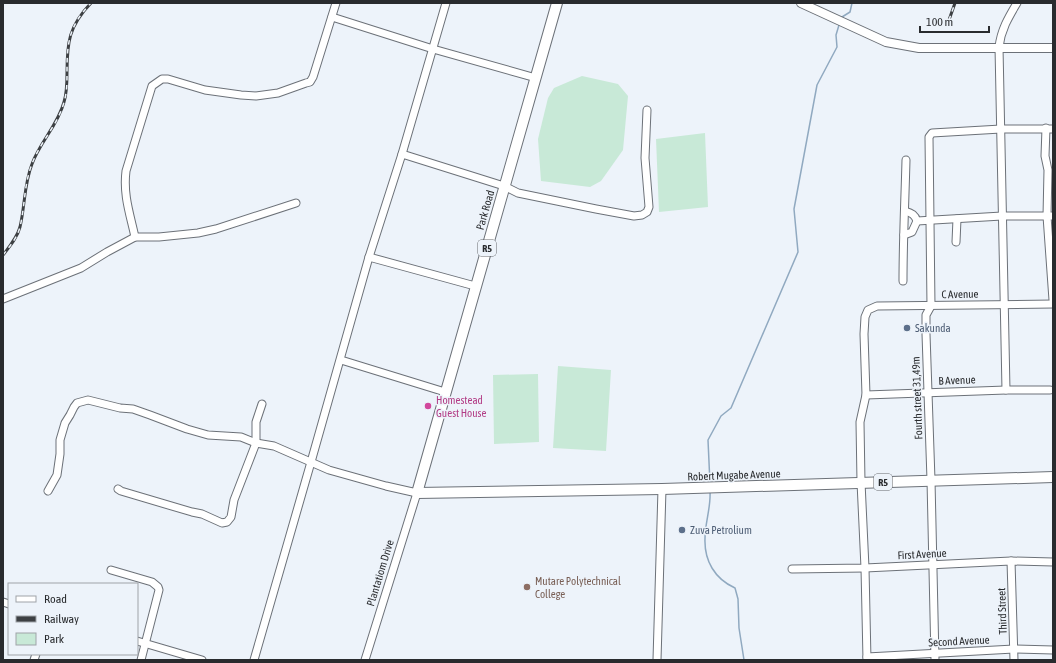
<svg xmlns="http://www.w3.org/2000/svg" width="1056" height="663" font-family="'Asap Condensed',sans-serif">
<rect width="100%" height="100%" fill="#edf3fa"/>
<g fill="#c8e9d7">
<path d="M582,76L618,84L628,96L623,150L601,181L590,187L541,181L538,139L548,98L554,88Z"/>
<path d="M705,133L708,207L659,212L656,139Z"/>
<path d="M558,366L611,370L606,451L553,448Z"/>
<path d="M538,374L539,442L494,444L493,375Z"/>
</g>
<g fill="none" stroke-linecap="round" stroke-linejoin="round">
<g stroke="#90a9c0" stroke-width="1.5">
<path d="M842,17L850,12L852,3"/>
<path d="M710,484L708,440L721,416L731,408L798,252L794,209L817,85L837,47L836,35L839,25"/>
<path d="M710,492C711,507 705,523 705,538C704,561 715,579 735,588L738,599L739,628L744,660"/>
</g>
<g stroke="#6c7178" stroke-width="9">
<g id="minor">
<path d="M332,17L433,49L536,78"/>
<path d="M1046,128L1045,156L1048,170L1047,216L1053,300"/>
<path d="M402,154L504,186L518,193L596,209L634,216L642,215L647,212L649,207L645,158L647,110"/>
<path d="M917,221L1002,216H1053"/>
<path d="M904,235L912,232L917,221C915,215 912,213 905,211"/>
<path d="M135,237C130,214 123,195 126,171L152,86L162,79H168L205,90L241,95L256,96L278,93L306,83L310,82L313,77L336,3"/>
<path d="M956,242L957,219"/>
<path d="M369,257L475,286"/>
<path d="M903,281C903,240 905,200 906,160"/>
<path d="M3,299L81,268L107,252L135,237H159L198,233L216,229L296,203"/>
<path d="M341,360L445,392"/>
<path d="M1006,390L999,47C1001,30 1008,18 1017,3"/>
<path d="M866,395L1006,390H1050"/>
<path d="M118,489L121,491L192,512L202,514L222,523L227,522L231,517L234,500L256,443V422L262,404"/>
<path d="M48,491L57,475L60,454V440L65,423L70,415L74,407L77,403L88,400L120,408L133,409L150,415L187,429L208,435L241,437L256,443L274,446L329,470L386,486L417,493L365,660"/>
<path d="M1011,561L1014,660"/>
<path d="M792,569L865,568L1011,561L1053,562"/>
<path d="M111,570L152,582L158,587L159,590L141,660"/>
<path d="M3,602L9,604"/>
<path d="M137,641L202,660"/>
<path d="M867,657L1014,649L1053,650"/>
<path d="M34,660L36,654"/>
<path d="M254,660L311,462L369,257L402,154L446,3"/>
<path d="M657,660L662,489"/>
<path d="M867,660L865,568L861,482L860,422L866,395L864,334L865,317L868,310L877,306L1053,304"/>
<path d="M935,660L931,480L926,334V315L931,306L929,137L932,133L1001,129H1053"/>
</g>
</g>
<g stroke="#6c7178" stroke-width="10">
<path id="major" d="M801,3L886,42L919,48H1053"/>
</g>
<g stroke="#6c7178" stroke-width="12">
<path id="highway" d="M557,3L417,493L662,489L1053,477"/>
</g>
<use href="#minor" stroke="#fff" stroke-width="7"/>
<use href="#major" stroke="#fff" stroke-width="8"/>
<use href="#highway" stroke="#fff" stroke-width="10"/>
<g stroke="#3d4043" stroke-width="3">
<g id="rail">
<path d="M949,20L955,3"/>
<path d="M3,255C10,246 17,238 20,227C25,206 24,184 32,164C40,142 58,125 64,102C67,93 67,82 67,72C67,42 69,26 91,3"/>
</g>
</g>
<use href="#rail" stroke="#edf3fa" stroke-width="1.5" stroke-dasharray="4.5" stroke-linecap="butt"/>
</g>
<g fill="#5c6f8a" stroke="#edf3fa" stroke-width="1.5">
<circle cx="907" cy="328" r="4"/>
<circle cx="682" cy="530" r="4"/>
</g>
<circle fill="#d1479c" stroke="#edf3fa" stroke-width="1.5" cx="428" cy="406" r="4"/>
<circle fill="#8d6e63" stroke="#edf3fa" stroke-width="1.5" cx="527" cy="587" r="4"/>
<g text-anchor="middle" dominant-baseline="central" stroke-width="3" stroke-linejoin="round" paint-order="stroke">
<g fill="#edf3fa" stroke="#64676b" stroke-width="1">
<rect x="478" y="240" width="18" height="16" rx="3"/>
<rect x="874" y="474" width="18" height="16" rx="3"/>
</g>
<g font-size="10" font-weight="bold" fill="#292b2e">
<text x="487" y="248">R5</text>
<text x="883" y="482">R5</text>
</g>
<g font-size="11" fill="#292b2e" stroke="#edf3fa">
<text transform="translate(485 210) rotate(-74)">Park Road</text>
<text transform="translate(960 294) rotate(-1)">C Avenue</text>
<text transform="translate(957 380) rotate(-2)">B Avenue</text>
<text transform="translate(917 398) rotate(-92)">Fourth street 31,49m</text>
<text transform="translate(734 475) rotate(-2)">Robert Mugabe Avenue</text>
<text transform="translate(922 554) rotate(-3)">First Avenue</text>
<text transform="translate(380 573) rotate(-73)">Plantatiom Drive</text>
<text transform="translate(1002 611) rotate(-92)">Third Street</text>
<text transform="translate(959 641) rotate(-3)">Second Avenue</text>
</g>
<g font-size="11" fill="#4e5e75" stroke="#edf3fa" text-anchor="start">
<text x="915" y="328">Sakunda</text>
<text x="690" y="530">Zuva Petrolium</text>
</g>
<g font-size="11" fill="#b23c85" stroke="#edf3fa" text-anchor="start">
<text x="436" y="400">Homestead<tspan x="436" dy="13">Guest House</tspan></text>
</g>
<g font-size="11" fill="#785e54" stroke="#edf3fa" text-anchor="start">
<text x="535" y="581">Mutare Polytechnical<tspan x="535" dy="13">College</tspan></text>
</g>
</g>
<rect width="1056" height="663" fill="none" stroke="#292b2e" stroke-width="8"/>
<rect x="8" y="583" width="130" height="72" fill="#edf3fa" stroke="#9fa3a8"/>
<rect x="16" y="596" width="20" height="6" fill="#ffffff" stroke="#9fa3a8"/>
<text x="44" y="603" font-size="12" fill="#292b2e">Road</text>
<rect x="16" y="616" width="20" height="6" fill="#3d4043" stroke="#9fa3a8"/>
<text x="44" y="623" font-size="12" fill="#292b2e">Railway</text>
<rect x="16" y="633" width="20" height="12" fill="#c8e9d7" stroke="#9fa3a8"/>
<text x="44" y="643" font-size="12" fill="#292b2e">Park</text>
<path d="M920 26v6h69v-6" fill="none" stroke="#292b2e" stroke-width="2"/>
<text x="926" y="26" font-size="12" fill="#292b2e" stroke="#edf3fa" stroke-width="3" paint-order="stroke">100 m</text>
</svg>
